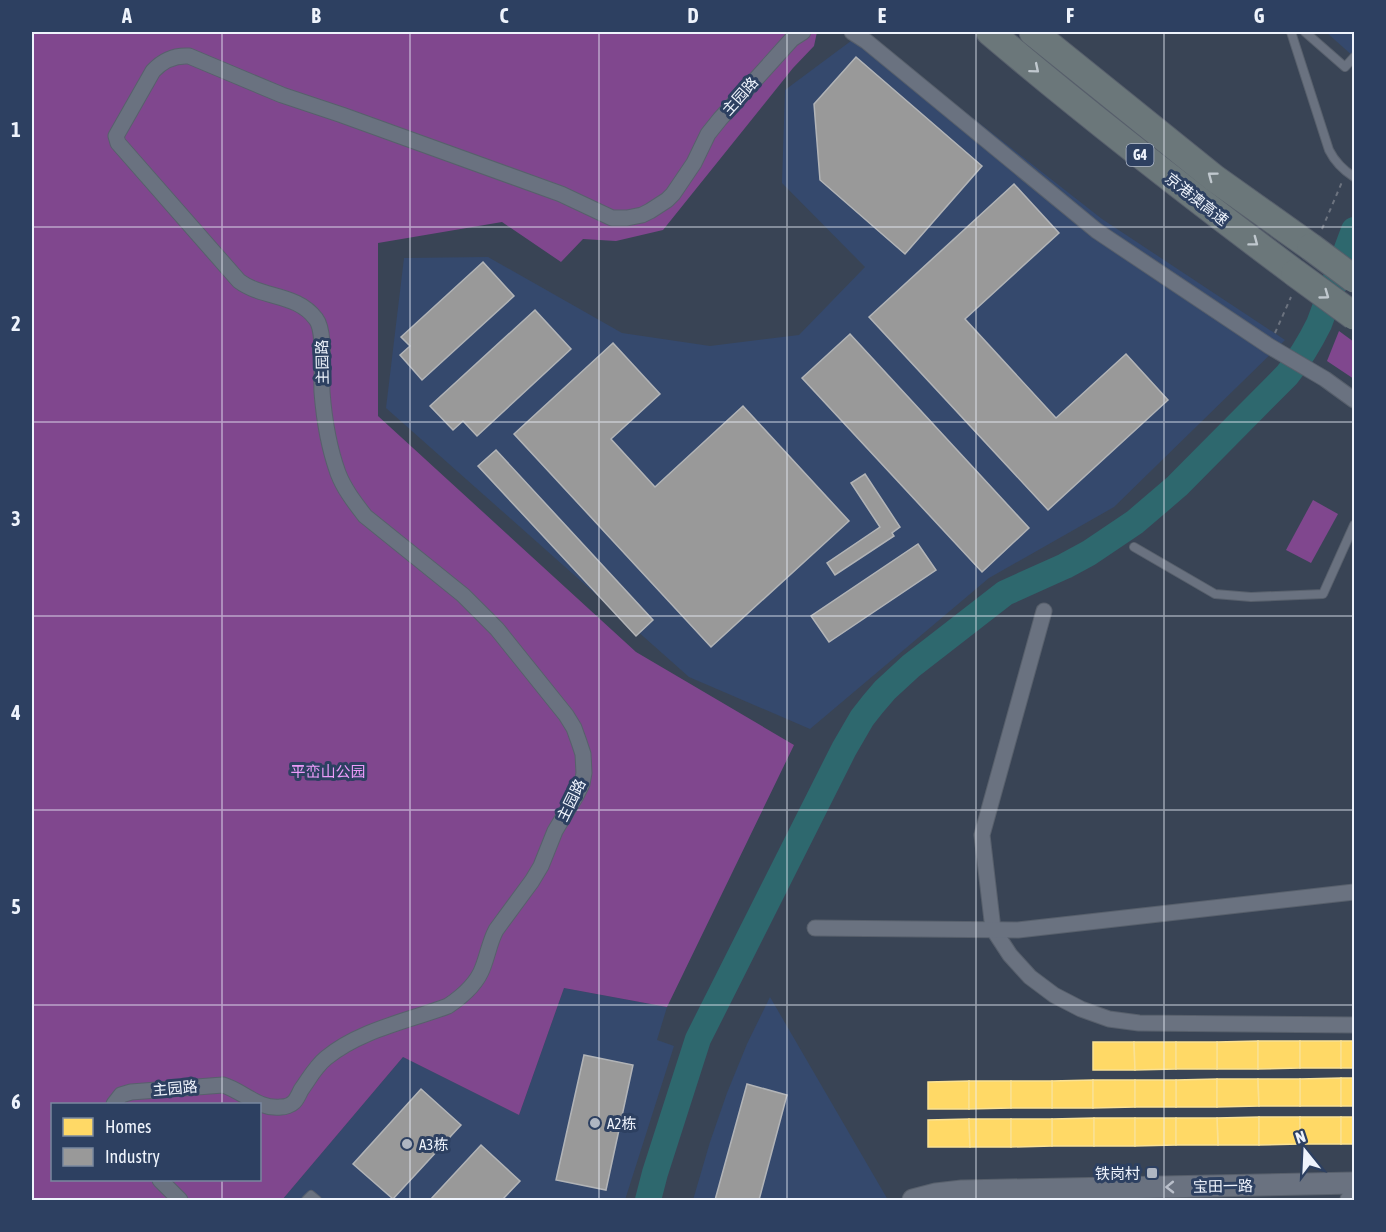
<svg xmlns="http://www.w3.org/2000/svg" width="1386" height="1232" font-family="'Asap Condensed','Noto Sans SC',sans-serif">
<rect width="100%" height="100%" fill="#394455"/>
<g fill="#35496d">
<path d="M863,32L1102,219L1285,340L1114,507L989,578L810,729L689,677L386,408L404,258L488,257L622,333L710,346L799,335L865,267L782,183L785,90Z"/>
<path d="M1326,32H1354V57Z"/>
<path d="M564,988L667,1007L657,1040L674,1046L625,1200H282L403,1057L519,1115Z"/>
<path d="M770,997L888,1200H693L710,1142L727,1093L747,1044Z"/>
</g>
<g fill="#80478e" fill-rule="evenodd">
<path d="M32,32H817L814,46L793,68L663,230L616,241L583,239L561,262L502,222L378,243V416L636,652L794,745L667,1007L564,988L519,1115L403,1057L282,1200H32ZM52,1104H260V1180H52Z"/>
<path d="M1339,331L1354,342V379L1327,361Z"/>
<path d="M1313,500L1338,514L1311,563L1286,550Z"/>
</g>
<g fill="#ffd966" stroke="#fae193" stroke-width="1.5">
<path d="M1258,1041V1069H1217V1042Z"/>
<path d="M1258,1041H1300V1068L1258,1069Z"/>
<rect x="1300" y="1041" width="41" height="27"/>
<rect x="1341" y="1041" width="13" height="27"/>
<path d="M1093,1042H1134L1135,1070H1093Z"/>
<path d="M1134,1042H1176V1069L1135,1070Z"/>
<rect x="1176" y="1042" width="41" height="27"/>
<path d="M1341,1078V1106H1300V1079Z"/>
<rect x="1341" y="1078" width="13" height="28"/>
<path d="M1217,1079V1107H1176V1080Z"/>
<path d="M1217,1079H1258L1259,1106L1217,1107Z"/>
<path d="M1258,1079H1300V1106H1259Z"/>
<path d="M1093,1080V1108H1052V1081Z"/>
<path d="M1093,1080H1135V1107L1093,1108Z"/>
<rect x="1135" y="1080" width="41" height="27"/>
<path d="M969,1081V1109H928V1082Z"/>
<path d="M969,1081H1011V1108L969,1109Z"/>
<rect x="1011" y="1081" width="41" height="27"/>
<path d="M1259,1117V1145H1218L1217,1118Z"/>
<path d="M1259,1117H1300V1144L1259,1145Z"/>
<rect x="1300" y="1117" width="41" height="27"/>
<rect x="1341" y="1117" width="13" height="27"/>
<path d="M1094,1118V1146H1052V1119Z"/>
<rect x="1094" y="1118" width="41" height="28"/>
<path d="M1135,1118H1176V1145L1135,1146Z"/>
<path d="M1176,1118H1217L1218,1145H1176Z"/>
<path d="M969,1119L970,1147H928V1120Z"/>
<path d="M969,1119H1011V1147H970Z"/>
<path d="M1011,1119H1052V1146L1011,1147Z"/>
</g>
<g fill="#999" stroke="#b2b4b7" stroke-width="1.5">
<path d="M856,57L982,166L905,254L820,180L814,104Z"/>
<path d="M1014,184L1059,233L965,319L1056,418L1126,354L1168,400L1048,510L869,317Z"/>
<path d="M483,262L514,296L422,380L400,355L410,346L401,337Z"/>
<path d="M535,310L571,349L477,436L463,421L453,430L430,406Z"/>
<path d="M850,334L1029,528L982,572L802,378Z"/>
<path d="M613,343L660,394L611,439L655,487L743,406L849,521L711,647L514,434Z"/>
<path d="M496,450L653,620L636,636L478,466Z"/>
<path d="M865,474L900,527L892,533L894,536L835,575L827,563L880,527L851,483Z"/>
<path d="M918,544L936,570L829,642L811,616Z"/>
<path d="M584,1055L633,1065L606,1190L556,1180Z"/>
<path d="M747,1084L787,1095L759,1200H715Z"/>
<path d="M421,1089L461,1125L393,1199L353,1164Z"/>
<path d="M481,1145L520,1181L502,1200H430Z"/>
</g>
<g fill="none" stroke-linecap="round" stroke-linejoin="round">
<path stroke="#2e686e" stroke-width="26" d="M648,1200L655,1173L698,1039L844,749L862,718L873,704L885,690L911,666L1005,593L1065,566L1089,553L1135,522L1177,486L1287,375C1300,359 1310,342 1319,324L1354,230"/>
<g stroke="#58606c" stroke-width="10">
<g id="lane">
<path d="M1291,32L1329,150C1335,162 1343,170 1354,177"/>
<path d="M1305,32L1345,67L1354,57"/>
<path d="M1134,547L1215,594L1251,597L1323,594L1354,525"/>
<path d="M306,1200L311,1195L317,1200"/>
</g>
</g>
<g stroke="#58606c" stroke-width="17">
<g id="street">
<path d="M852,32L866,41L1097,231L1269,346L1325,379L1354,400"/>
<path d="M1044,611L982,835L993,929L1010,955L1030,977L1054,995L1081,1009L1109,1019L1139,1023L1354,1025"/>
<path d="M815,928L1018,930L1354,892"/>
<path d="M114,1104L121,1095L131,1092L223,1085C243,1091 259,1110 281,1107C285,1107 291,1105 294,1102C297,1099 299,1094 301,1090C309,1079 315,1067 326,1058C360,1030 408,1021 448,1006C463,996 477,984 483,967C488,954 490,941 496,930L532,881L541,866L555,831L576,796L582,784L584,773L583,754L579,742L574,728L566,715L497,629L463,595L365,516C355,503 344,489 338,473C329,448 324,418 322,392C321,374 326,332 316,319C297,293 263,299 239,281L118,143L116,136L153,71C163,60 174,55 189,56L282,95L342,115L561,194L612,218H627L642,215L650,211L667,200L673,194L694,163L708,134L720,119L792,39L803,32"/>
<path d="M160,1180L180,1200"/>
</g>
</g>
<g stroke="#58606c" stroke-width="23">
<g id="secondary">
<path d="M913,1200L936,1194L962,1191L1354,1183"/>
<path d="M1351,1200H1354"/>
</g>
</g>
<g stroke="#58606c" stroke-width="29">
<g id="highway">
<path d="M990,32C1089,116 1191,195 1295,273"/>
<path d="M1033,32L1214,178L1311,247"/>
</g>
</g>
<g stroke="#6c737f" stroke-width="2" stroke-dasharray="4.5 4.5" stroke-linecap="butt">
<path d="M1322,229L1342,182"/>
<path d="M1275,333L1291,297"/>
</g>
<use href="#lane" stroke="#6a7280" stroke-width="8"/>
<use href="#street" stroke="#6a7280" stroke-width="15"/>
<use href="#secondary" stroke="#6a7280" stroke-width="21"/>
<use href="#highway" stroke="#6b777a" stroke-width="27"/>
<g stroke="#58606c" stroke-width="29" stroke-linecap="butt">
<g id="highway-bridge">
<path d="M1311,247L1354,279"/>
<path d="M1295,273L1354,316"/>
</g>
</g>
<use href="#highway-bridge" stroke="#6b777a" stroke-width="27"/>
</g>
<defs><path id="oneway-chevron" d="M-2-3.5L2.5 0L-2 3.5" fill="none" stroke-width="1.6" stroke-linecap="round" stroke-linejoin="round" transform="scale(1.5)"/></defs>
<g stroke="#c0c8ce">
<use href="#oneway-chevron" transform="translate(1035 69) rotate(40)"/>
<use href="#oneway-chevron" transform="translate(1212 176) rotate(-143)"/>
<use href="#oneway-chevron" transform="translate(1254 242) rotate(37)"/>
<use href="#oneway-chevron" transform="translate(1325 295) rotate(36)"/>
</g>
<use stroke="#b9bfca" href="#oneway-chevron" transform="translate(1170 1187) rotate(179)"/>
<path fill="none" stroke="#eef3fc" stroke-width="1.5" stroke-opacity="0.55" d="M222,32V1104M410,32V1200M599,32V1200M787,32V1200M976,32V1200M1164,32V1200M32,227H1354M32,422H1354M32,616H1354M32,810H1354M32,1005H1354M222,1180V1200"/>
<g fill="#afb6c2" stroke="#2d4061" stroke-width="2">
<circle cx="595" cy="1123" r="6"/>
<circle cx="407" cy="1144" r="6"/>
<rect x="1146" y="1167" width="12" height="12" rx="3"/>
</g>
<g text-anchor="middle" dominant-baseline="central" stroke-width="6" stroke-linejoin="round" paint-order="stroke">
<rect fill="#2d4061" stroke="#b4bdce" stroke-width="1.5" x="1126.5" y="144" width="27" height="22" rx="4.5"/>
<g font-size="14" font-weight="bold" fill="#eef3fc">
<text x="1140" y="155">G4</text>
</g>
<g font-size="15" fill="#eef3fc" stroke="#2d4061">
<text transform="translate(740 96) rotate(-48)">主园路</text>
<text transform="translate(1197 199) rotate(38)">京港澳高速</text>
<text transform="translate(322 362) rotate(-91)">主园路</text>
<text transform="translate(571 800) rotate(-64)">主园路</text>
<text transform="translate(175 1088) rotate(-5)">主园路</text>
<text transform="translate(1223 1186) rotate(-1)">宝田一路</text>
</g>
<g font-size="15" fill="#ec9cfa" stroke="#2d4061">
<text x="328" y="771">平峦山公园</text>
</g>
<g font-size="15" fill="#eef3fc" stroke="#2d4061" text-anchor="start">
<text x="607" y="1123">A2栋</text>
<text x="419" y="1144">A3栋</text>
<text x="1140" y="1173" text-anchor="end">铁岗村</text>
</g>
</g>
<rect width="1386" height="1232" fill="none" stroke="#2d4061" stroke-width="66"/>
<rect x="51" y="1103" width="210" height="78" fill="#2d4061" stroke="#7a889f" stroke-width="1.5"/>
<rect x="63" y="1118" width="30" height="18" fill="#ffd966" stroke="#7a889f" stroke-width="1.5"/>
<text x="105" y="1133" font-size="18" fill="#eef3fc">Homes</text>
<rect x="63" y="1148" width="30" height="18" fill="#999999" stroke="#7a889f" stroke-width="1.5"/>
<text x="105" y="1163" font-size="18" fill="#eef3fc">Industry</text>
<g transform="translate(1305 1151) rotate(342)" stroke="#2d4061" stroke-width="4.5" paint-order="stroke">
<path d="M0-4.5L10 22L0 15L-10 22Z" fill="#eef3fc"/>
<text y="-9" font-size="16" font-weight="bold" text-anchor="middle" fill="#eef3fc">N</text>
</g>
<rect x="33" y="33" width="1320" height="1166" fill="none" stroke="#eef3fc" stroke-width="2"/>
<g font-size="20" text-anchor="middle" font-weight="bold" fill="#eef3fc">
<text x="127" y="23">A</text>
<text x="316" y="23">B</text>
<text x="504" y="23">C</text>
<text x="693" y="23">D</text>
<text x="882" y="23">E</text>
<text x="1070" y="23">F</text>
<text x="1259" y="23">G</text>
<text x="16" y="137">1</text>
<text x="16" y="331">2</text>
<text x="16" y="526">3</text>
<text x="16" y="720">4</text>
<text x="16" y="914">5</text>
<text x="16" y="1109">6</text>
</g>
</svg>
